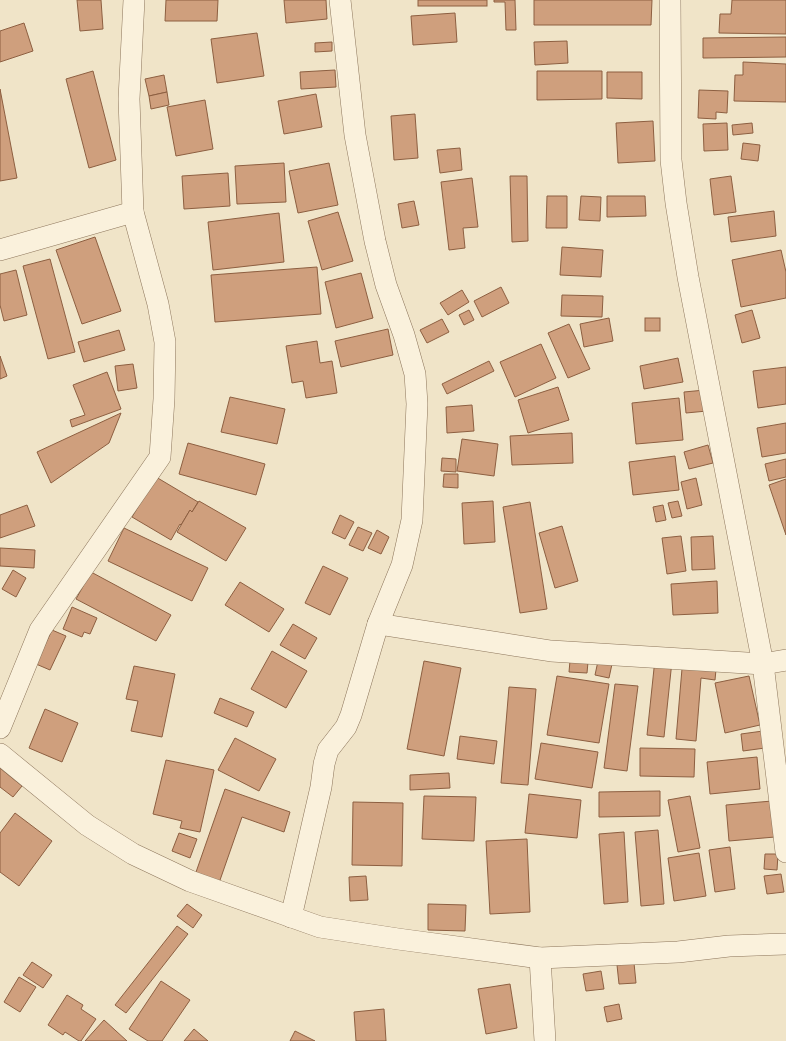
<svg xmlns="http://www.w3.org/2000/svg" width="786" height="1041" font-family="'Zilla Slab',serif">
<rect width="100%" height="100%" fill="#f0e4c8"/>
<g fill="#cf9f7d" stroke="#8d5f41">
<path d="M77,0H101L103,29L80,31Z"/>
<path d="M166,0H218L217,21H165Z"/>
<path d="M284,0H326L327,19L286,23Z"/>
<rect x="418" y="0" width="69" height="6"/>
<path d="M494,0H515L516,30H506L505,2H494Z"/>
<path d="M534,0H652L651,25H534Z"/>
<path d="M732,0H786V34L719,33L720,14H731Z"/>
<path d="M455,13L457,42L413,45L411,16Z"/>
<path d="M24,23L33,51L0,62V31Z"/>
<path d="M257,33L264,76L217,83L211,39Z"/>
<path d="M786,37V57L703,58V38Z"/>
<path d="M567,41L568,63L535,65L534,42Z"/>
<path d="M332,42V51L315,52V43Z"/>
<path d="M743,62L786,64V102L734,101L735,75H743Z"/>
<path d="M335,70L336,87L301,89L300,72Z"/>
<path d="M93,71L116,160L89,168L66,79Z"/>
<path d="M537,71H602V99L537,100Z"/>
<path d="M607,72H642V99L607,98Z"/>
<path d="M164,75L167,92L149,96L145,79Z"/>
<path d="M0,89L17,178L0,181Z"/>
<path d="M699,90L728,91L727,113L716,112V119L698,118Z"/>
<path d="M167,92L169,105L151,109L149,96Z"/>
<path d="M316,94L322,127L284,134L278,101Z"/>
<path d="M205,100L213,149L176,156L167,107Z"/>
<path d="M415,114L418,158L394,160L391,116Z"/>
<path d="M653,121L655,161L618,163L616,123Z"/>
<path d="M727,123L728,150L704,151L703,124Z"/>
<path d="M752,123L753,133L733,135L732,125Z"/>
<path d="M743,143L760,145L758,161L741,159Z"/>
<path d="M460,148L462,170L440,173L437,150Z"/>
<path d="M284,163L286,202L237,204L235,166Z"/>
<path d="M329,163L338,205L298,213L289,171Z"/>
<path d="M228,173L230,206L184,209L182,176Z"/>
<path d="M510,176H527L528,241L512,242Z"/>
<path d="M731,176L736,212L714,215L710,179Z"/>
<path d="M472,178L478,227L463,228L465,248L449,250L441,182Z"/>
<path d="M547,196H567V228H546Z"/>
<path d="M581,196L601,197L600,221L579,220Z"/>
<path d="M607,196H645L646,216L607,217Z"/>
<path d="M414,201L419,225L402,228L398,204Z"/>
<path d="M774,211L776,236L731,242L728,217Z"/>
<path d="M338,212L353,261L322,270L308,221Z"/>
<path d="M279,213L284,262L213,270L208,222Z"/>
<path d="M95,237L121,311L82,324L56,250Z"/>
<path d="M562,247L603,250L601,277L560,275Z"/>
<path d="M781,250L786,272V298L741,307L732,260Z"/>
<path d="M50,259L75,352L48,359L23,266Z"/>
<path d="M317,267L321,314L215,322L211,275Z"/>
<path d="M16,270L27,315L4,321L0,305V274Z"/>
<path d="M361,273L373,318L336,328L325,282Z"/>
<path d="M501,287L509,303L482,317L474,301Z"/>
<path d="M462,290L469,302L448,315L440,303Z"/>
<path d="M562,295L603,296L602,317L561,316Z"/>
<path d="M469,310L474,320L464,325L459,315Z"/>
<path d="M752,310L760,338L742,343L735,315Z"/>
<path d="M609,318L613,341L584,347L580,324Z"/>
<rect x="645" y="318" width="15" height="13"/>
<path d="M442,319L449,332L427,343L420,330Z"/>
<path d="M569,324L590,369L568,378L548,333Z"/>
<path d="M388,329L393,355L341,367L335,341Z"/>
<path d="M119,330L125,350L84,362L78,342Z"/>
<path d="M317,341L320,363L332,361L337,393L306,398L303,381L292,383L286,346Z"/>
<path d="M541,344L556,378L515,397L500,362Z"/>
<path d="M0,356L7,376L0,379Z"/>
<path d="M678,358L683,382L644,389L640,366Z"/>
<path d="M489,361L494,371L447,394L442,384Z"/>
<path d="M133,364L137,388L118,391L115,366Z"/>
<path d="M786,367V404L758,408L753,371Z"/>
<path d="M107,372L121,409L72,427L70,420L85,415L73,385Z"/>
<path d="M558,387L569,420L528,433L518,400Z"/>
<path d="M705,390L707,411L686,413L684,392Z"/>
<path d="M230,397L285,409L277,444L221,432Z"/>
<path d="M679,398L683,440L636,444L632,403Z"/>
<path d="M472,405L474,431L447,433L446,407Z"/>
<path d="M121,413L109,443L51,483L37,452Z"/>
<path d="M786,423V453L762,457L757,428Z"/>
<path d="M572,433L573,463L512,465L510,436Z"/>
<path d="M462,439L498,444L494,476L457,471Z"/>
<path d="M188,443L265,464L256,495L179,474Z"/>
<path d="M708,445L713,463L689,469L684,452Z"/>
<path d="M675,456L679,490L633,495L629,462Z"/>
<path d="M442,458L456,459V472L441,471Z"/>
<path d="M786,459V477L769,481L765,464Z"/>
<path d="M444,474H458V488L443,487Z"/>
<path d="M156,477L198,502L192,512L190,510L181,525L180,524L171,540L132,517Z"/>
<path d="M696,478L702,505L687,509L681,482Z"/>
<path d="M786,479V535L769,485Z"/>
<path d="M199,501L246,528L226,561L177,532L190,510L192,512Z"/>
<path d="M493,501L495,542L464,544L462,503Z"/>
<path d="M678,501L682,516L672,518L668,503Z"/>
<path d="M530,502L547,609L520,613L503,507Z"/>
<path d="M27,505L35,526L0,538V515Z"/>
<path d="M663,505L666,520L656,522L653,507Z"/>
<path d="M340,515L354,522L345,539L332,533Z"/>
<path d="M562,526L578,581L555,588L539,533Z"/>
<path d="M358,527L372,533L363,551L349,545Z"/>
<path d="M124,528L208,568L192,601L108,561Z"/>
<path d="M377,530L389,537L381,554L368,548Z"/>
<path d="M681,536L686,571L667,574L662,538Z"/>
<path d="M713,536L715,569L692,570L691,537Z"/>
<path d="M0,548L35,550L34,568L0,566Z"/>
<path d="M323,566L348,578L330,615L305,603Z"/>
<path d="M13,570L26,578L16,597L2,589Z"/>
<path d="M91,572L171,615L156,641L76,599Z"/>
<path d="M717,581L718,613L673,615L671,584Z"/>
<path d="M240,582L284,609L269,632L225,605Z"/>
<path d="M72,607L97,618L90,634L84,632L82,637L63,629Z"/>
<path d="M293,624L317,638L305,659L280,645Z"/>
<path d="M52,630L66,636L50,670L36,664Z"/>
<path d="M272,651L307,671L286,708L251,689Z"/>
<path d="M683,657L717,659L715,680L701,678L696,741L676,739Z"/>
<path d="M655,659L672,661L664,737L647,735Z"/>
<path d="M424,661L461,668L444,756L407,749Z"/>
<path d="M570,661L588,662L587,673L569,672Z"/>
<path d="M598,661L612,664L609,678L595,675Z"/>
<path d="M134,666L175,674L162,737L131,731L138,701L126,699Z"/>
<path d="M557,676L609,684L599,743L547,735Z"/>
<path d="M749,676L760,725L725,733L715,683Z"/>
<path d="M615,684L638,686L627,771L604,768Z"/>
<path d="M509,687L536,689L528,785L501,783Z"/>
<path d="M220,698L254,712L247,727L214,713Z"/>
<path d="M45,709L78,723L62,762L29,748Z"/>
<path d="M763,731L765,748L743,751L741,734Z"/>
<path d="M460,736L497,741L494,764L457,759Z"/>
<path d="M235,738L276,759L259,791L218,770Z"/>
<path d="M541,743L598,752L592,788L535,779Z"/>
<path d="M640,748L695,749L694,777L640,776Z"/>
<path d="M757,757L760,789L710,794L707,762Z"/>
<path d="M166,760L214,770L200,832L180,828L182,821L153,814Z"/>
<path d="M0,768L22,786L13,797L0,787Z"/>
<path d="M449,773L450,788L410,790V775Z"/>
<path d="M225,789L290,812L284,832L242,817L219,883L195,875Z"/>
<path d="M660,791V816L599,817V792Z"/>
<path d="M529,794L581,800L577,838L525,833Z"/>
<path d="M424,796L476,797L474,841L422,839Z"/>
<path d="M690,796L700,848L678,852L668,800Z"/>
<path d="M772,801L775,837L729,841L726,805Z"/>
<path d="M353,802L403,803L402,866L352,865Z"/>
<path d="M15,813L52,841L19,886L0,872V833Z"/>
<path d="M658,830L664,904L641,906L635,832Z"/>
<path d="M624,832L628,902L604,904L599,834Z"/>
<path d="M179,833L197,839L190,858L172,851Z"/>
<path d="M527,839L530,912L490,914L486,841Z"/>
<path d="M730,847L735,889L715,892L709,850Z"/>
<path d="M699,853L706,896L674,901L668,858Z"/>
<path d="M765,854H778L777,870L764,869Z"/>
<path d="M781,874L784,892L767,894L764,876Z"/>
<path d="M366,876L368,900L350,901L349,877Z"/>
<path d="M187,904L202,915L193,928L177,916Z"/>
<path d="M428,904L466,905L465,931L428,930Z"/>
<path d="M177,926L188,934L126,1013L115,1005Z"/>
<path d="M32,962L52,975L43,988L23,975Z"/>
<path d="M634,963L636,983L619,984L617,965Z"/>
<path d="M601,971L604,989L586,991L583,974Z"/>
<path d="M19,977L36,987L20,1012L4,1002Z"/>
<path d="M161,981L190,1000L162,1041H148L129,1029Z"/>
<path d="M510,984L517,1028L486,1034L478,989Z"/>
<path d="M67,995L83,1005L81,1009L96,1019L81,1041H79L65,1032L63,1035L48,1025Z"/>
<path d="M619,1004L622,1019L607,1022L604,1007Z"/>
<path d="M384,1009L386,1041H356L354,1012Z"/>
<path d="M104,1020L127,1041H85Z"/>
<path d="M194,1029L208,1041H184Z"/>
<path d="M295,1031L315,1041H290Z"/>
</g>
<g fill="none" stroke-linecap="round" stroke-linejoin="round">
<g stroke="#8d765c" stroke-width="22">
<g id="minor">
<path d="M670,0L671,160L676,203L688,277L763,664L786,852"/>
<path d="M0,250L133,212"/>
<path d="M378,624L551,651L763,664L786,660"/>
<path d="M0,728L40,630L160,457L164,399L165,342L158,304L133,212L129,99L134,0"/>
<path d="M0,754L87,825L133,854L190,881L320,927L398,939L540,958L678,952L729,946L786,944"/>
<path d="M291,917L321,787L324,764L328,750L346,727L351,715L378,624L402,565L412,520L417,404L415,374L404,335L386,285L375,241L355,135L340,0"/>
<path d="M540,958L545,1041"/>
</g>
</g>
<use href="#minor" stroke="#faf1dc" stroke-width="21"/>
</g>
</svg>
